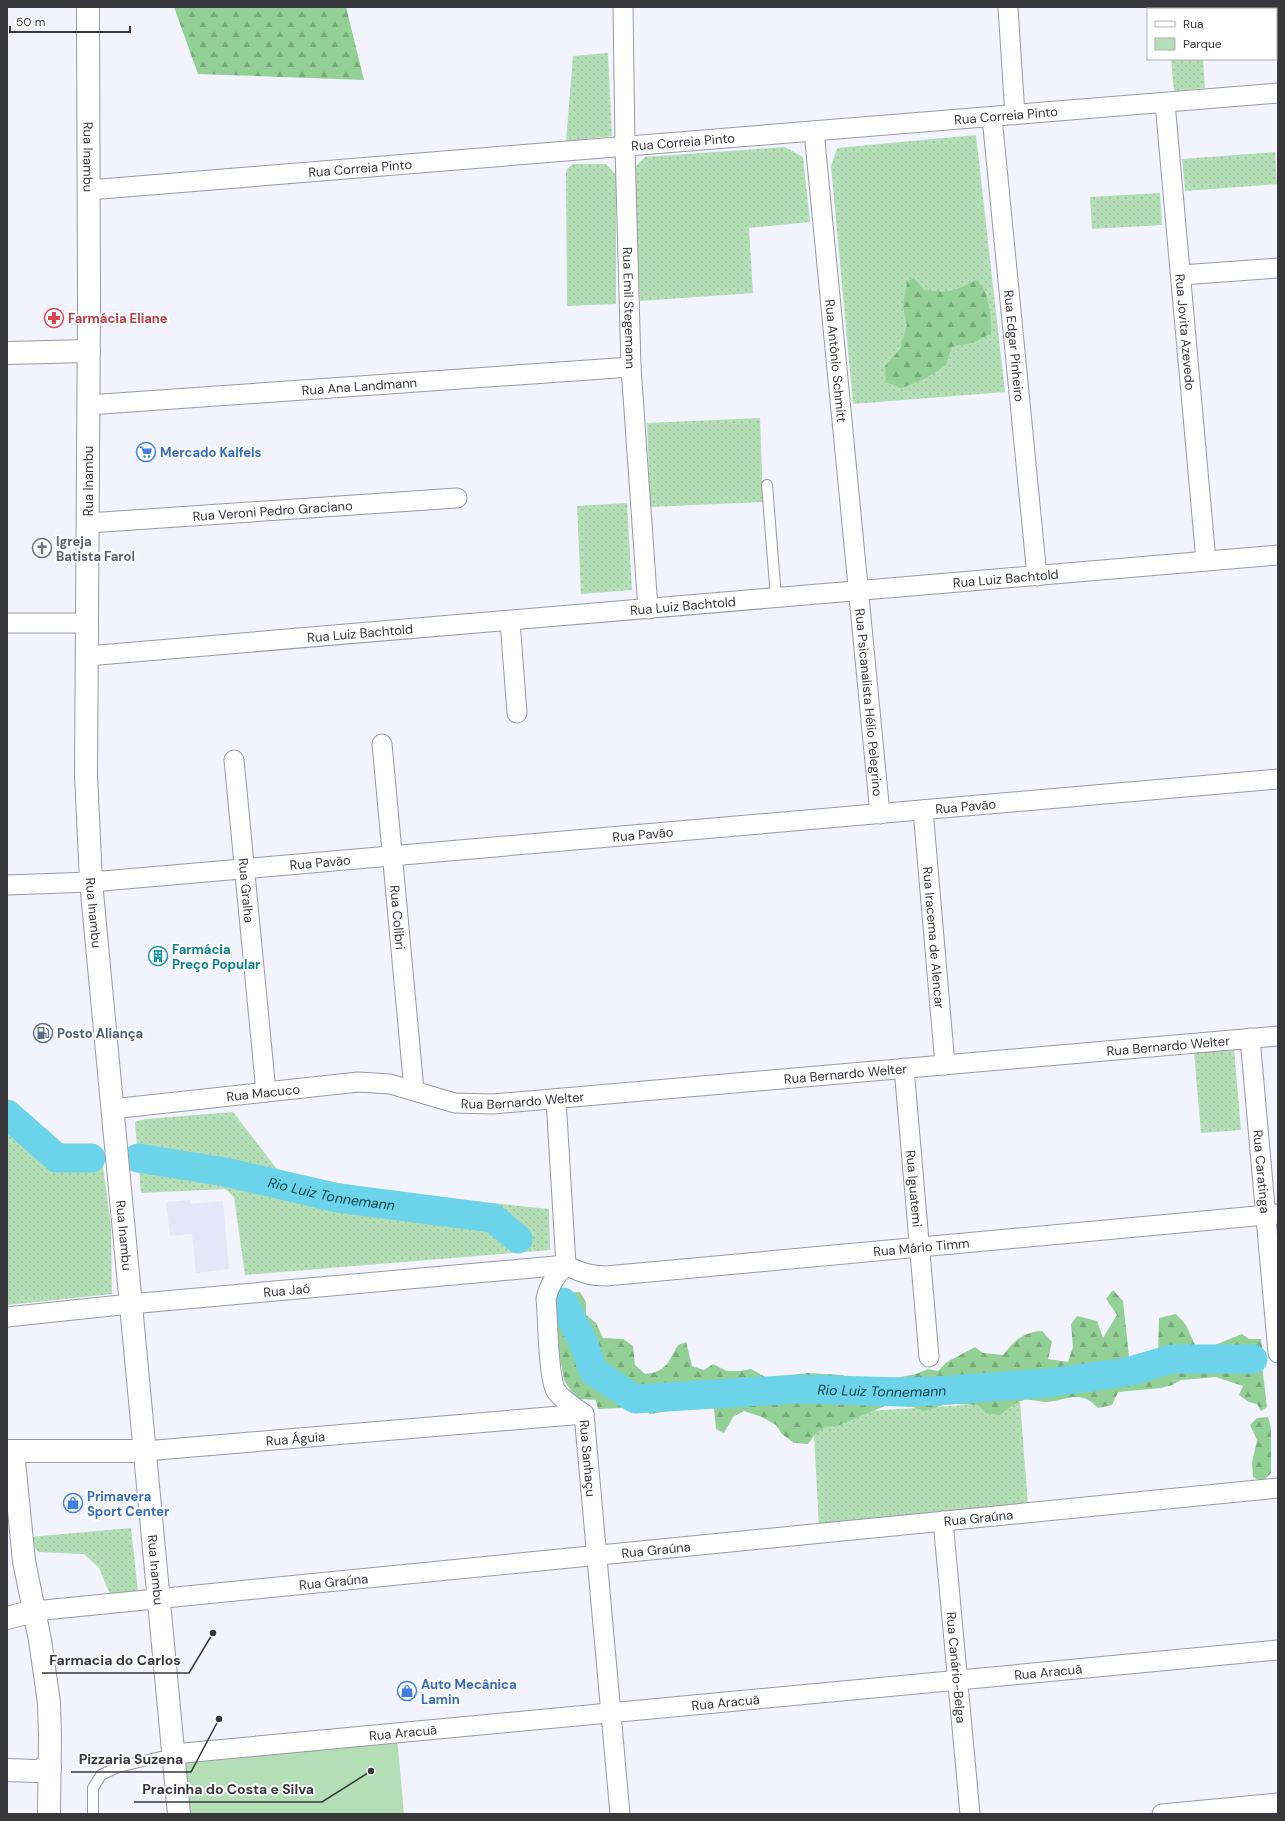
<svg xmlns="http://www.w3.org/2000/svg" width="1285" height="1821" font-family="'DM Sans',sans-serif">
<defs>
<pattern id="grass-dots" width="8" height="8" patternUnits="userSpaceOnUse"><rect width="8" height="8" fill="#b4deb6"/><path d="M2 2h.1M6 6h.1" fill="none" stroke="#9cbf9d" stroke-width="1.8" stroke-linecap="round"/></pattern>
<pattern id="forest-firs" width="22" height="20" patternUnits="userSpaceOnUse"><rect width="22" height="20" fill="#92d096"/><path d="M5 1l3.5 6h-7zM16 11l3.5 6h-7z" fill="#78aa7c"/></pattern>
</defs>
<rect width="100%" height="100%" fill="#f2f3fd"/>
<path fill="#e5e7f8" d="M190,1200L191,1204L223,1201L229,1269L196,1273L192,1234L170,1236L166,1202Z"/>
<g fill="url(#grass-dots)">
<path d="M608,53L612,136L566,141L573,56Z"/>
<path d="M1171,59H1203L1205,88L1174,91Z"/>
<path d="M976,135L1005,392L853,404L831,166L837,148Z"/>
<path d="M785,147L803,157L810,222L749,228L753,293L640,301L633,169L645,157Z"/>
<path d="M1275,152L1277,184L1185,191L1182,159Z"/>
<path d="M572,164H606L616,175V304L567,306L566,171Z"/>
<path d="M1160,193L1162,225L1092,229L1090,197Z"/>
<path d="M760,418L763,502L650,507L647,423Z"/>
<path d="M627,503L632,590L581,594L577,506Z"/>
<path d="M1234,1049L1241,1130L1201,1133L1194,1052Z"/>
<path d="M7,1105L24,1110L44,1129L51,1139L69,1147L95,1152L103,1166L111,1226L112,1294L7,1305Z"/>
<path d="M233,1112L280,1173L398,1193L549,1209L550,1250L245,1275L234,1197L225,1189L141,1193L135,1122L146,1119Z"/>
<path d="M1020,1402L1028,1504L819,1527L814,1435L816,1432L815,1414Z"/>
<path d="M131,1528L139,1600L113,1602L99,1568L84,1554L38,1552L29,1537Z"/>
</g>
<g fill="url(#forest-firs)" fill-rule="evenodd">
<path d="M174,7H346L364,80L198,74Z"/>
<path d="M914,278L924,290C950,293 954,292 976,280C990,291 991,317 991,333L975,342L952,347L946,365L924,379L901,388L886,382L885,366L900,349L907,325L903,307L907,282Z"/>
<path d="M1113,1290L1123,1301L1129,1357L1158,1354L1159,1318L1176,1314L1186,1325L1195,1345L1210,1347L1242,1334L1249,1339H1261L1263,1354L1200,1359L1172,1356L1157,1361C1192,1366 1228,1363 1262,1365L1267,1407L1261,1411L1257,1404L1249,1402L1239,1395L1243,1386L1216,1377L1205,1378L1181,1380L1172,1385L1161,1388L1118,1392L1112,1405L1098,1408C1080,1388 1066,1401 1045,1402C1039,1402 1030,1399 1024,1400C1015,1402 1006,1410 1000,1415L986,1413L978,1405L957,1404L943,1405L925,1411L913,1407L887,1405L837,1426L825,1427L816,1433L808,1444L794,1443L782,1434L776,1425L762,1417L744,1411L733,1417L724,1433L716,1429L714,1408L692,1407L650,1414C636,1405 614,1409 598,1409L596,1400L580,1399L571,1391L564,1380L556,1336L552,1302L557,1296L564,1318L578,1336L580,1362L596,1382L614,1389L628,1402L643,1407L675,1396L662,1394L652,1397H639L613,1378L603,1375L595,1362L582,1325L571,1310L563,1293L580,1292L586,1302V1315L596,1323L603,1338L623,1339L633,1346L635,1365L645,1374C667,1372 668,1362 678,1345L686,1342L692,1366L704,1370L713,1364L727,1371H740L751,1369L767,1378L808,1373L843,1375L854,1383L875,1382L916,1374L928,1369L938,1371L947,1362L975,1347L983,1353L1003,1355C1014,1341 1023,1332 1042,1331L1052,1342L1048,1359L1068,1362L1073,1347L1071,1324L1077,1316L1097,1321L1103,1338L1117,1315L1106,1299ZM1137,1370L1127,1375L1100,1380L1009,1390L914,1396L882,1391L1074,1378L1107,1372ZM791,1387L815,1388L760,1396H732L702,1400L678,1396L705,1392Z"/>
<path d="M1268,1417L1271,1428V1473L1262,1482L1253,1477L1252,1463L1257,1440L1250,1425L1257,1418Z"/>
</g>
<path fill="#b4deb6" d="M397,1736L404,1814H186L181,1755Z"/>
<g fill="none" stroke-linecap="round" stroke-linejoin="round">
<g stroke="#6bd4eb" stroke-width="29">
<path d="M7,1114L57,1158H91"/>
<path id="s1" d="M138,1158L225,1172L338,1198L493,1218L518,1239"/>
<path id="s2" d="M563,1302L584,1344L593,1371L635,1399L798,1389L901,1392L933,1391L1047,1383L1127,1372L1172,1359H1253"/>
</g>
<g stroke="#999aa3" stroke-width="12">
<g id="lane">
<path d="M767,485L776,598"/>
<path d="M93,1814V1788L101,1775L118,1767L173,1754"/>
</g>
</g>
<g stroke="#999aa3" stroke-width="21">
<g id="street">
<path id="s3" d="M623,7L625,147L631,367L648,609"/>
<path d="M1008,7L1015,115"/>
<path id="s4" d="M1165,103L1206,561"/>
<path id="s5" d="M992,117L1037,576"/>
<path id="s6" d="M814,131L880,814"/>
<path id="s7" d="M89,190L1278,93"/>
<path d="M1181,275L1278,268"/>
<path id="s8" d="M88,405L631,367"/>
<path id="s9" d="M88,523L457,498"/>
<path d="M510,621L517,713"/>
<path d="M7,623H87"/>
<path id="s10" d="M87,656L1278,555"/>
<path id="s11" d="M382,744L414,1090"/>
<path id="s12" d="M234,760L266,1092"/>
<path id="s13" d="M923,810L945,1065"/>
<path id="s14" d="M7,885L91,882L1278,779"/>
<path id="s15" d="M1250,1038L1278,1353"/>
<path id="s16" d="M904,1068L929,1357"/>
<path id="s17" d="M556,1099L566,1265C556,1276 549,1284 546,1299C548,1317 548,1378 556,1391C563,1401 575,1407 584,1414L620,1814"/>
<path id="s18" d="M112,1109L358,1082L390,1084L455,1103L493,1104L1278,1036"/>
<path id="s19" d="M7,1317L130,1304L566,1265C579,1272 590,1276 606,1276L1278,1214"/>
<path id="s20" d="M145,1451L584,1414"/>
<path id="s21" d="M943,1521L970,1814"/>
<path id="s22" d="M34,1611L1278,1488"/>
<path id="s23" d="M173,1754L1278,1650"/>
<path d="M1162,1814L1278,1803"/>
</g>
</g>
<g stroke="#999aa3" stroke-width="24">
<g id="secondary">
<path id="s24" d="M88,7L89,307L86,775L91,882L179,1814"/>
<path d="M7,353L89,351"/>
<path d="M7,1451H145"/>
<path d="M13,1451L24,1561L40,1640L49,1703L50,1736L49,1814"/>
<path d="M7,1618L34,1611"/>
<path d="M7,1770L36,1771L50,1768"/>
</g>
</g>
<use href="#lane" stroke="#fff" stroke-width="10"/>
<use href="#street" stroke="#fff" stroke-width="19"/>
<use href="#secondary" stroke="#fff" stroke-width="22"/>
</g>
<defs>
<g id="pharmacy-ring" transform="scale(1)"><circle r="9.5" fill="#fff" stroke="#e0444e" stroke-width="1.5"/><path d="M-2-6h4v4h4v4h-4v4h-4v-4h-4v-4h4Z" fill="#e0444e"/></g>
<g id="supermarket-ring" transform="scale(1)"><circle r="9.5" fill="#fff" stroke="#3f7fe0" stroke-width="1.5"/><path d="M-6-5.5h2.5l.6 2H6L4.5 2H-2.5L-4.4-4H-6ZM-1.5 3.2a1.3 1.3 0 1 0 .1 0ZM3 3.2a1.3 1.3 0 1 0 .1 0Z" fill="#3f7fe0"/></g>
<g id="church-ring" transform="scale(1)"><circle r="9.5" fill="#fff" stroke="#6b7280" stroke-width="1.5"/><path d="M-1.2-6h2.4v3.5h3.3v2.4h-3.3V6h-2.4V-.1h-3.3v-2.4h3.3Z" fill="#6b7280"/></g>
<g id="building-ring" transform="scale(1)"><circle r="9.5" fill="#fff" stroke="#0f9aa8" stroke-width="1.5"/><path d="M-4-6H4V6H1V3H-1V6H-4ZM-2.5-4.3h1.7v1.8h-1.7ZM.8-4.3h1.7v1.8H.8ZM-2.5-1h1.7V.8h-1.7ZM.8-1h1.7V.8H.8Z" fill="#0f9aa8"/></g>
<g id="fuel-ring" transform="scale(1)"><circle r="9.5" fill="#fff" stroke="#5c6f8a" stroke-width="1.5"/><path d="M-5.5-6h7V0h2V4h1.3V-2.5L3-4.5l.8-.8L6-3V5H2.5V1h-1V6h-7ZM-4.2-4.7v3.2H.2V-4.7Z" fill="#5c6f8a"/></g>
<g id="shop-ring" transform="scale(1)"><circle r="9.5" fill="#fff" stroke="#3f7fe0" stroke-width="1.5"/><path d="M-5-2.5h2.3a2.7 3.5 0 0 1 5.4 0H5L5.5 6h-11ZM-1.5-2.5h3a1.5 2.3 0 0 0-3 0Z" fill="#3f7fe0"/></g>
</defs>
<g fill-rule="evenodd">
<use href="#pharmacy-ring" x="54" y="318"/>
<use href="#supermarket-ring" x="146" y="452"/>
<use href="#church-ring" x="42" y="548"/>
<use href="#building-ring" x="158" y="956"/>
<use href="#fuel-ring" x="43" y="1033"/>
<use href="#shop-ring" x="73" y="1503"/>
<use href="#shop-ring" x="407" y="1691"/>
</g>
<g text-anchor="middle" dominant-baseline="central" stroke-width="4" stroke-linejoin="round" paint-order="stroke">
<g font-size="13" fill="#38383c" stroke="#fff">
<text stroke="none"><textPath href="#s7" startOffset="920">Rua Correia Pinto</textPath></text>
<text stroke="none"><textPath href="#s7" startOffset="596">Rua Correia Pinto</textPath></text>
<text stroke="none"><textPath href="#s24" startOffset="150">Rua Inambu</textPath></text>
<text stroke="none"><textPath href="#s7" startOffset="272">Rua Correia Pinto</textPath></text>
<text stroke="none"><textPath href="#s3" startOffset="301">Rua Emil Stegemann</textPath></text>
<text stroke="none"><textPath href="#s4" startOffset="230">Rua Jovita Azevedo</textPath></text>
<text stroke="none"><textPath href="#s5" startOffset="230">Rua Edgar Pinheiro</textPath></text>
<text stroke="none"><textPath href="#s6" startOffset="231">Rua Antônio Schmitt</textPath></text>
<text stroke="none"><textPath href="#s8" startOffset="272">Rua Ana Landmann</textPath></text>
<text transform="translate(88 481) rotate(-90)">Rua Inambu</text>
<text stroke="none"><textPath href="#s9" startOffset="185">Rua Veroni Pedro Graciano</textPath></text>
<text stroke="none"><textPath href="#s10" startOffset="922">Rua Luiz Bachtold</textPath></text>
<text stroke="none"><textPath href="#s10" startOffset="598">Rua Luiz Bachtold</textPath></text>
<text stroke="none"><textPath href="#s10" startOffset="274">Rua Luiz Bachtold</textPath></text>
<text stroke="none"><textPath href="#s6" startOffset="574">Rua Psicanalista Hélio Pelegrino</textPath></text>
<text stroke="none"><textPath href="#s14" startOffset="962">Rua Pavão</textPath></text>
<text stroke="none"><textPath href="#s14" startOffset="638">Rua Pavão</textPath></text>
<text stroke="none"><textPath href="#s14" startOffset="314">Rua Pavão</textPath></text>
<text stroke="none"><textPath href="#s12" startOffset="131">Rua Gralha</textPath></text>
<text stroke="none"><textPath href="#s24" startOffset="906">Rua Inambu</textPath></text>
<text stroke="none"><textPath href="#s11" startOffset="174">Rua Colibri</textPath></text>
<text stroke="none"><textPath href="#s13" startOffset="128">Rua Iracema de Alencar</textPath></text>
<text stroke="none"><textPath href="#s18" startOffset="1063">Rua Bernardo Welter</textPath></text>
<text stroke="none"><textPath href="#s18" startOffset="739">Rua Bernardo Welter</textPath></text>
<text stroke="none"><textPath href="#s18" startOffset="152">Rua Macuco</textPath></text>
<text stroke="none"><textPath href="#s18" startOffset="415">Rua Bernardo Welter</textPath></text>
<text stroke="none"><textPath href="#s15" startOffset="134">Rua Caratinga</textPath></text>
<text stroke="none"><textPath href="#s16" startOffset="121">Rua Iguatemi</textPath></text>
<text stroke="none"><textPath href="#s24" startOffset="1230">Rua Inambu</textPath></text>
<text stroke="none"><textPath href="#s19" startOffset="920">Rua Mário Timm</textPath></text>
<text stroke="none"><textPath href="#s19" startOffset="281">Rua Jaó</textPath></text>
<text stroke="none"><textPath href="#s20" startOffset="151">Rua Águia</textPath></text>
<text stroke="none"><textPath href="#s17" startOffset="380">Rua Sanhaçu</textPath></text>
<text stroke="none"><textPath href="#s22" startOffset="949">Rua Graúna</textPath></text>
<text stroke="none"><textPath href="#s22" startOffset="625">Rua Graúna</textPath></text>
<text stroke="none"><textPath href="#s24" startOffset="1566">Rua Inambu</textPath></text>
<text stroke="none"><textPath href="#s22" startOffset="301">Rua Graúna</textPath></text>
<text stroke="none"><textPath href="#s21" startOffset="147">Rua Canário-Belga</textPath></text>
<text stroke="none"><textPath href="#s23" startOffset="879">Rua Aracuã</textPath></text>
<text stroke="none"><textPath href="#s23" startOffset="555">Rua Aracuã</textPath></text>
<text stroke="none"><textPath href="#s23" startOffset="231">Rua Aracuã</textPath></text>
</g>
<g font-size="13" font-weight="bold" fill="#be3a42" stroke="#fff" text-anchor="start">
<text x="68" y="318">Farmácia Eliane</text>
</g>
<g font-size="13" font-weight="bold" fill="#366cbe" stroke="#fff" text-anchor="start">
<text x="160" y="452">Mercado Kalfels</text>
<text x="87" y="1496">Primavera<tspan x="87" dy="15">Sport Center</tspan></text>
<text x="421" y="1684">Auto Mecânica<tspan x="421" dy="15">Lamin</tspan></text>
</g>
<g font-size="13" font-weight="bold" fill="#5b616d" stroke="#fff" text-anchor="start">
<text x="56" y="541">Igreja<tspan x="56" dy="15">Batista Farol</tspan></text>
</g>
<g font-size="13" font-weight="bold" fill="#0d838f" stroke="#fff" text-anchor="start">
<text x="172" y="949">Farmácia<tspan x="172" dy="15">Preço Popular</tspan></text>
</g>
<g font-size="13" font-weight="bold" fill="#4e5e75" stroke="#fff" text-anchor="start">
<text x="57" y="1033">Posto Aliança</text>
</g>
<g font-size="14" font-style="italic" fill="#11424c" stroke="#fff">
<text stroke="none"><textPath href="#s1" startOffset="197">Rio Luiz Tonnemann</textPath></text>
<text stroke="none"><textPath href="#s2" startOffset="373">Rio Luiz Tonnemann</textPath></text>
</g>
</g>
<path fill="none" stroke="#38383c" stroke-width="1.5" d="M213 1633L189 1673H42M219 1719L191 1772H71M371 1771L322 1802H134"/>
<g fill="#38383c" stroke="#fff" stroke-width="1.5">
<circle cx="213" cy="1633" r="4"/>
<circle cx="219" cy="1719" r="4"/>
<circle cx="371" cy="1771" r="4"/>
</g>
<g font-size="14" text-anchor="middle" font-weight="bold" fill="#38383c" stroke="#fff" stroke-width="4" stroke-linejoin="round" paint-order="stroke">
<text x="115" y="1665">Farmacia do Carlos</text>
<text x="131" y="1764">Pizzaria Suzena</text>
<text x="228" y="1794">Pracinha do Costa e Silva</text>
</g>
<rect width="1285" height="1821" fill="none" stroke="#38383c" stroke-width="16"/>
<rect x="1147" y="8" width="130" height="52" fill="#ffffff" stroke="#afafb1"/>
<rect x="1155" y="21" width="20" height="6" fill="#ffffff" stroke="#afafb1"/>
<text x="1183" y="28" font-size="12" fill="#38383c">Rua</text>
<rect x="1155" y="38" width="20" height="12" fill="#b4deb6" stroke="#afafb1"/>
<text x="1183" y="48" font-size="12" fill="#38383c">Parque</text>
<path d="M10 26v6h120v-6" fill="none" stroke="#38383c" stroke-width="2"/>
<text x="16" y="26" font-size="12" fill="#38383c" stroke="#ffffff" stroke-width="3" paint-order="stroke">50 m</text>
</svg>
